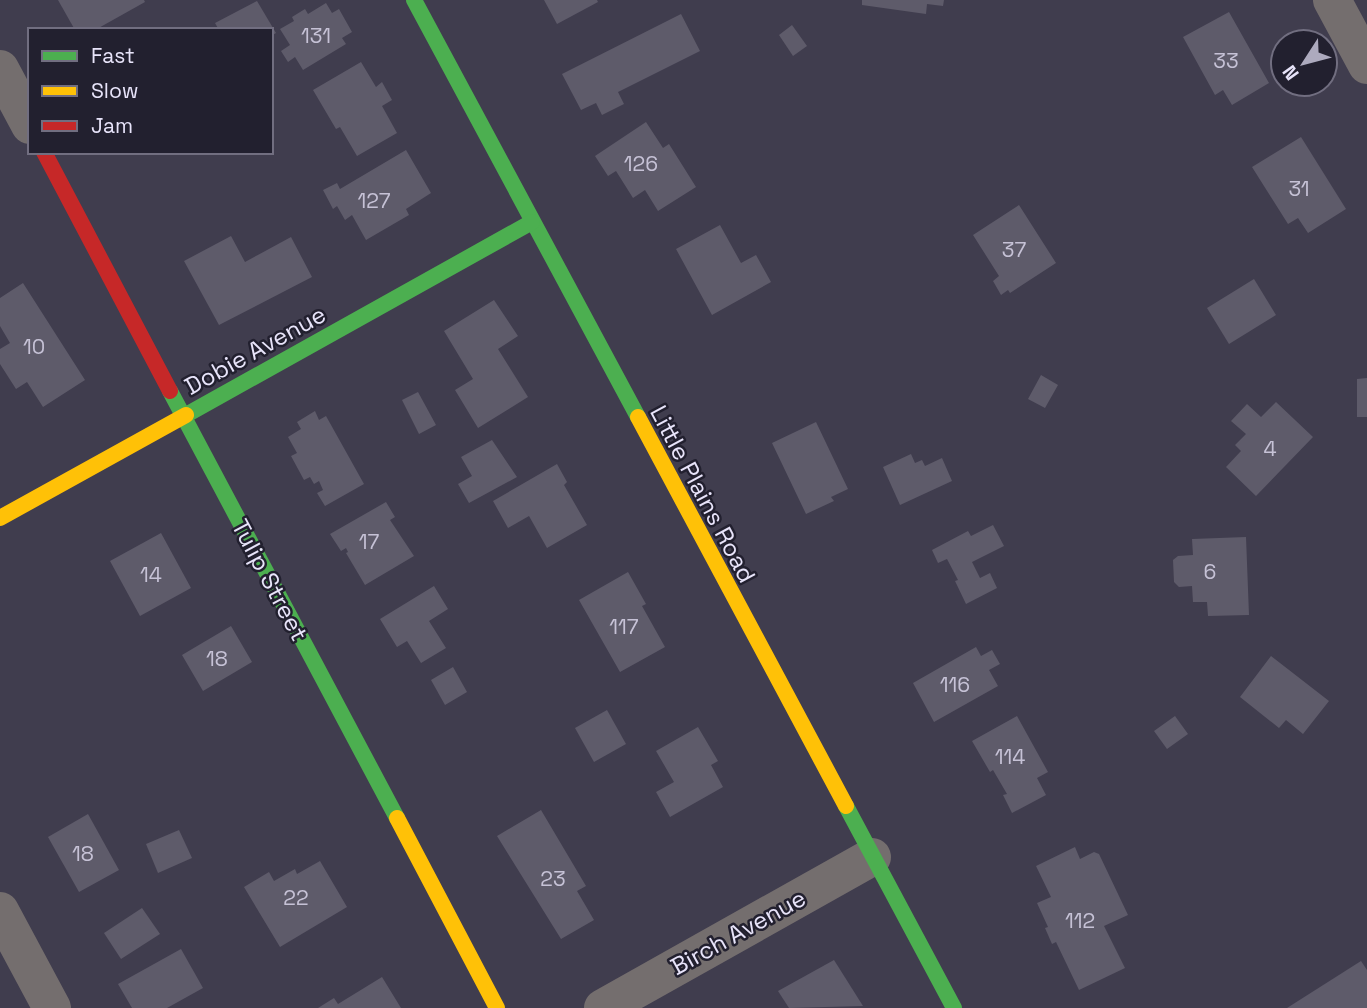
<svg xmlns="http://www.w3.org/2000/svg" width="1367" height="1008" font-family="'Space Grotesk',sans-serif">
<rect width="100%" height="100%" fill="#403d4e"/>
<g fill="#5e5b6a">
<path d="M58,0H144L145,2L95,30H75Z"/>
<path d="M544,0H597L598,2L557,24Z"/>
<path d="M862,0H944L943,6L927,4L926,14L862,5Z"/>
<path d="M257,1L276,33L271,36V30H219L215,23Z"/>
<path d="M326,3L332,13L339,9L352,32L342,38L346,44L303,70L295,57L288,62L281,51L290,45L280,29L294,21L292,17L305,9L308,14Z"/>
<path d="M1229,12L1269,83L1232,105L1223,90L1215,95L1183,37Z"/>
<path d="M681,14L700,51L618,92L624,104L602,115L596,103L581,110L562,74Z"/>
<path d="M792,25L807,46L793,56L779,35Z"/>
<path d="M361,62L376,87L382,82L392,100L382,106L397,133L357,156L340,127L336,129L313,90Z"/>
<path d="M646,122L663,148L669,144L696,187L658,211L645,190L633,198L616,171L608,176L595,156Z"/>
<path d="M1301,137L1346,209L1308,233L1298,218L1288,224L1252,167Z"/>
<path d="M406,150L431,193L406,209L409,215L366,240L352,215L345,220L337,206L333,209L323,190L337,183L340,189Z"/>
<path d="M1019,205L1056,263L1010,293L1008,290L1001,295L993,281L999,276L973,235Z"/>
<path d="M720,225L741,263L756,255L771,282L712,315L676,249Z"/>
<path d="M231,236L245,262L291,237L312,277L219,325L184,261Z"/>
<path d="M1254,279L1276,315L1229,344L1207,308Z"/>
<path d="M23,283L85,380L43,407L27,382L16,389L0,364V349L10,343L0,326V298Z"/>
<path d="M494,300L518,336L498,349L528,397L478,428L455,390L473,379L444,331Z"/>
<path d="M1041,375L1058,385L1045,408L1028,399Z"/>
<path d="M1367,378V417H1357V379Z"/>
<path d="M418,392L436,425L419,434L402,400Z"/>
<path d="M1276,402L1313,437L1256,496L1226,467L1241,451L1235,445L1246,434L1231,421L1247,404L1261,417Z"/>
<path d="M315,411L319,420L326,416L364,484L325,506L317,493L323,490L319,481L314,484L310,477L304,480L291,456L297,453L288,437L301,429L297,422Z"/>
<path d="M816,422L848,489L831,497L834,501L806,514L772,443Z"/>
<path d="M492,440L517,477L469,503L458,484L472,476L461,457Z"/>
<path d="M911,454L915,463L922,460L925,466L942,458L952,481L900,505L883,467Z"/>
<path d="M557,464L567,482L564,485L587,525L547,548L529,516L508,528L493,501Z"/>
<path d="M386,502L395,517L390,520L414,556L365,585L346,553L348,552L346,548L341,551L330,534Z"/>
<path d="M993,525L1004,546L972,562L980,578L990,573L997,588L966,604L955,581L958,580L947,559L938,563L932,550L968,531L971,536Z"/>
<path d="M161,533L191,588L140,616L110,561Z"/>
<path d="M1246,537L1249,615L1208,616L1207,602H1193L1192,586L1179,587L1174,582L1173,560L1178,556L1193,555L1192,539Z"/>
<path d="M628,572L646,604L642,606L665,647L620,672L579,600Z"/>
<path d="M434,586L448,609L429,621L446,648L421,663L407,641L397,647L380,619Z"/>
<path d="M231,626L252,662L203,691L182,655Z"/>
<path d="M976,647L981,656L992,650L1000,664L989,670L998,686L934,722L913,683Z"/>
<path d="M1271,656L1329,701L1303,734L1286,720L1279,728L1240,697Z"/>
<path d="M453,667L467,692L445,705L431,680Z"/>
<path d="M607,710L626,744L594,762L575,728Z"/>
<path d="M1017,716L1048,772L1037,778L1046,795L1012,813L1003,795L1007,794L993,770L990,772L972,741Z"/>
<path d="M1175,716L1188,734L1167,749L1154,731Z"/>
<path d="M698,727L718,761L711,765L723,787L670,817L656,792L674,782L656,751Z"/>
<path d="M541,810L586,886L577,891L594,920L561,939L497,836Z"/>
<path d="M88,814L119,870L79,892L48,837Z"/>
<path d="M179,830L192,858L158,873L146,844Z"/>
<path d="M1075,847L1080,859L1094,852L1099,854L1128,915L1104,926L1125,968L1079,990L1056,942L1052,944L1045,928L1048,927L1037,903L1051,897L1036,866Z"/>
<path d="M320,861L347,907L280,947L244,887L269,872L274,881L295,869L297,874Z"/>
<path d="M142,908L160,934L121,959L104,933Z"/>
<path d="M181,949L203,988L167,1008H132L118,984Z"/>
<path d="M834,960L863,1006L789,1008L778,991Z"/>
<path d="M1361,961L1367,970V1008H1287Z"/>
<path d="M382,977L401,1008H318L334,998L338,1004Z"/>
</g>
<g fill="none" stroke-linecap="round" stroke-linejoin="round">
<g stroke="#746e6e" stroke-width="38">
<path d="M1332,0L1367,65"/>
<path d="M0,69L30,125"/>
<path d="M0,911L52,1008"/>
<path d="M603,1008L872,857"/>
</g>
<g stroke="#4caf50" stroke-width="16">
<path d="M414,0L638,417"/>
<path d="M170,391L397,818"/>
<path d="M186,415L532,222"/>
<path d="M846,806L954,1008"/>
</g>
<g stroke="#ffc107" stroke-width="16">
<path d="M638,417L846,806"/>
<path d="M0,518L186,415"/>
<path d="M397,818L497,1008"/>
</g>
<path stroke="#c62828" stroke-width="16" d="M44,152L170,391"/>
</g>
<g text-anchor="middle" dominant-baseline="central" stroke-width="5" stroke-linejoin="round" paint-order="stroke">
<g font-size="21" fill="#c6c2d6">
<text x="316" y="35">131</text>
<text x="1226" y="60">33</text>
<text x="641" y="163">126</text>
<text x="1299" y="188">31</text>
<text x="374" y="200">127</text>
<text x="1014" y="249">37</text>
<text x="34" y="346">10</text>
<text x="1270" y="448">4</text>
<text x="369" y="541">17</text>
<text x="1210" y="571">6</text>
<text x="151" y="574">14</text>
<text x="624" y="626">117</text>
<text x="217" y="658">18</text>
<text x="955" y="684">116</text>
<text x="1010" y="756">114</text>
<text x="83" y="853">18</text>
<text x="553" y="878">23</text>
<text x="296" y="897">22</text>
<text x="1080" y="920">112</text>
</g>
<g font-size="24" fill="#e8e4fa" stroke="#22202f">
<text transform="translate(255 350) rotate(-29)">Dobie Avenue</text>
<text transform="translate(703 494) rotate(62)">Little Plains Road</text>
<text transform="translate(270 580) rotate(62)">Tulip Street</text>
<text transform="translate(738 932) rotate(-29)">Birch Avenue</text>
</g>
</g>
<rect x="28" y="28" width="245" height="126" fill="#22202f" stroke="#716e80" stroke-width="2"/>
<rect x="42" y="51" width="35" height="10" fill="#4caf50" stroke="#716e80" stroke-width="2"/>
<text x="91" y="63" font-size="21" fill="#e8e4fa">Fast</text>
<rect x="42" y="86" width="35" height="10" fill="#ffc107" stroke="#716e80" stroke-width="2"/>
<text x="91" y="98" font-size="21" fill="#e8e4fa">Slow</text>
<rect x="42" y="121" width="35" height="10" fill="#c62828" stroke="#716e80" stroke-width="2"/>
<text x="91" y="133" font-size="21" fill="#e8e4fa">Jam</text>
<g transform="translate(1304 63) rotate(234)"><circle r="33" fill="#22202f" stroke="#716e80" stroke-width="2"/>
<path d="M0-5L12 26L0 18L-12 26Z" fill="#adaabe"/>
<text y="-10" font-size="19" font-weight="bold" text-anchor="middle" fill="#e8e4fa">N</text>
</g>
</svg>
